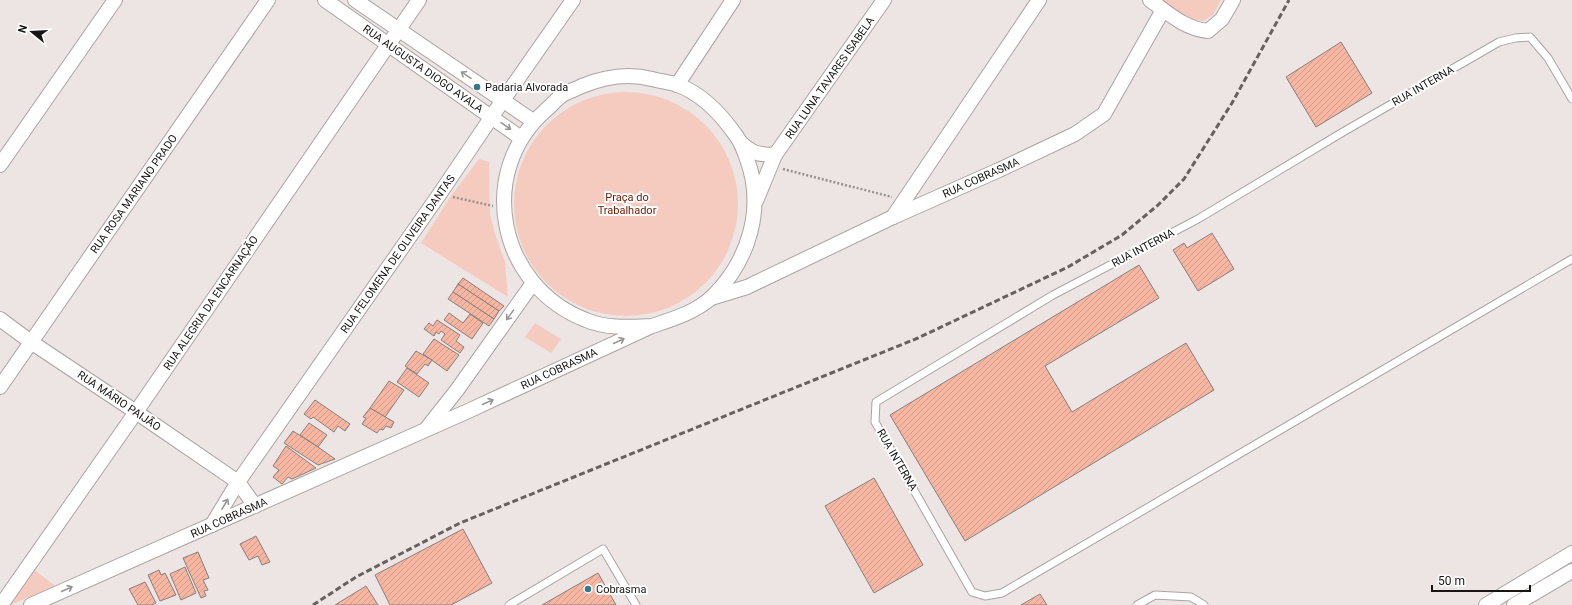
<svg xmlns="http://www.w3.org/2000/svg" width="1572" height="605" font-family="Roboto,sans-serif">
<defs>
<pattern id="building-hatch" width="6" height="6" patternUnits="userSpaceOnUse"><rect width="6" height="6" fill="#f7b6a2"/><path d="M-1 1l2-2M0 6l6-6M5 7l2-2" fill="none" stroke="#d39c8b"/></pattern>
</defs>
<rect width="100%" height="100%" fill="#ede5e3"/>
<g fill="#f5cbbf">
<path d="M1162,0H1221L1213,15L1203,21L1190,19Z"/>
<circle cx="626" cy="204" r="112"/>
<path d="M479,159L489,162L490,214L495,234L505,262L508,297L421,243L451,196Z"/>
<path d="M535,323L561,339L551,353L525,337Z"/>
<path d="M31,567L55,586L10,605H5Z"/>
</g>
<g fill="url(#building-hatch)" stroke="#87807e">
<path d="M1341,42L1372,93L1316,127L1286,77Z"/>
<path d="M1212,233L1234,269L1198,291L1173,250L1184,243L1187,248Z"/>
<path d="M1139,265L1159,298L1045,366L1072,412L1186,343L1214,390L965,541L890,415Z"/>
<path d="M463,278L504,306L499,311L458,284Z"/>
<path d="M458,284L499,311L494,319L453,292Z"/>
<path d="M453,292L494,319L489,326L448,299Z"/>
<path d="M449,313L463,323L470,314L483,323L472,339L444,320Z"/>
<path d="M437,320L460,335L456,341L464,347L460,353L441,340L445,334L441,331L439,334L436,332L434,336L424,329L429,323L433,326Z"/>
<path d="M434,339L459,355L447,371L423,354Z"/>
<path d="M416,351L432,360L428,366L425,364L417,374L405,366Z"/>
<path d="M407,368L429,383L419,397L397,382Z"/>
<path d="M389,381L404,390L385,417L370,408Z"/>
<path d="M315,400L350,424L345,431L338,426L334,432L313,417L311,419L304,414Z"/>
<path d="M370,408L394,422L391,428L386,426L383,430L380,429L377,433L362,424L366,418L363,417Z"/>
<path d="M309,423L327,435L318,447L300,435Z"/>
<path d="M293,431L318,447L335,459L318,465L284,443Z"/>
<path d="M286,446L316,468L292,479L288,477L282,484L273,477L279,470L273,466Z"/>
<path d="M874,478L923,565L874,593L825,506Z"/>
<path d="M463,529L492,583L451,605H390L375,575Z"/>
<path d="M256,536L270,562L262,565L258,556L249,560L240,544Z"/>
<path d="M198,552L209,578L203,580L208,590L204,591L206,596L201,598L183,558Z"/>
<path d="M185,567L196,593L181,600L170,574Z"/>
<path d="M159,570L161,575L165,573L176,595L160,601L148,575Z"/>
<path d="M598,573L616,605H542Z"/>
<path d="M145,582L156,603L152,605H138L129,589Z"/>
<path d="M366,586L378,605H335Z"/>
<path d="M1040,594L1047,605H1021Z"/>
</g>
<g fill="none" stroke-linecap="round" stroke-linejoin="round">
<g stroke="#aba4a2" stroke-width="9">
<g id="service">
<path d="M1572,99L1548,58L1530,37L1515,38L1499,42L1343,132L1198,219L1053,295L876,402L875,422L972,592L985,596L1002,593L1572,259"/>
<path d="M509,605L603,549L636,605"/>
<path d="M1137,605L1155,595L1191,597L1204,605"/>
</g>
</g>
<g stroke="#aba4a2" stroke-width="16">
<g id="minor">
<path d="M325,0L521,138"/>
<path d="M355,0L533,121"/>
<path d="M1150,0C1168,13 1185,29 1208,31L1222,19L1233,0"/>
<path d="M677,85L733,0"/>
<path d="M741,143C755,155 758,154 775,155"/>
<path d="M0,165L115,0"/>
<path d="M756,201L775,155L884,0"/>
<path d="M893,217L1039,0"/>
<path d="M711,298L747,287L893,217L999,170L1075,134L1104,114L1163,10"/>
<path d="M0,319L31,342L136,412L238,482L212,525"/>
<path d="M0,387L268,0"/>
<path d="M427,428L457,390L533,283"/>
<path d="M255,506L238,482L441,192L503,100L573,0"/>
<path d="M1,605L136,412L419,0"/>
<path d="M31,605L466,412L652,326C673,319 696,312 712,297C749,261 765,208 747,159C744,151 742,144 737,137C722,115 702,93 675,84C667,82 659,81 652,79C629,73 604,77 582,86C576,89 570,91 564,94C557,98 552,105 546,110C475,172 498,286 586,320C607,329 630,327 652,326"/>
<path d="M1486,605L1572,553"/>
<path d="M1514,605L1572,571"/>
</g>
</g>
<g stroke="#97918f" stroke-width="2.5" stroke-dasharray="2 2" stroke-linecap="butt">
<path d="M783,169L892,197"/>
<path d="M453,197L493,206"/>
</g>
<use href="#service" stroke="#fff" stroke-width="7"/>
<use href="#minor" stroke="#fff" stroke-width="14"/>
<path stroke="#666160" stroke-width="3" stroke-dasharray="6 3" stroke-linecap="butt" d="M313,605L356,577L460,523L918,338L1068,267L1122,235L1158,205L1184,179L1232,103L1289,0"/>
</g>
<defs><path id="oneway-shaft" d="M-6 0H5M1.5-3L5.5 0L1.5 3" fill="none" stroke-width="1.6" stroke-linecap="round" stroke-linejoin="round"/></defs>
<g stroke="#979695">
<use href="#oneway-shaft" transform="translate(466 75) rotate(-146)"/>
<use href="#oneway-shaft" transform="translate(506 126) rotate(35)"/>
<use href="#oneway-shaft" transform="translate(510 315) rotate(126)"/>
<use href="#oneway-shaft" transform="translate(619 341) rotate(-25)"/>
<use href="#oneway-shaft" transform="translate(488 402) rotate(-25)"/>
<use href="#oneway-shaft" transform="translate(225 504) rotate(-59)"/>
<use href="#oneway-shaft" transform="translate(67 589) rotate(-24)"/>
</g>
<g fill="#36788a" stroke="#fff" stroke-width="1.5">
<circle cx="477" cy="87" r="4"/>
<circle cx="588" cy="589" r="4"/>
</g>
<g text-anchor="middle" dominant-baseline="central" stroke-width="4" stroke-linejoin="round" paint-order="stroke">
<g font-size="11" fill="#181514" stroke="#fff">
<text transform="translate(423 69) rotate(35)">RUA AUGUSTA DIOGO AYALA</text>
<text transform="translate(830 78) rotate(-55)">RUA LUNA TAVARES ISABELA</text>
<text transform="translate(1423 86) rotate(-30)">RUA INTERNA</text>
<text transform="translate(981 178) rotate(-24)">RUA COBRASMA</text>
<text transform="translate(134 194) rotate(-55)">RUA ROSA MARIANO PRADO</text>
<text transform="translate(1143 248) rotate(-28)">RUA INTERNA</text>
<text transform="translate(398 254) rotate(-55)">RUA FELOMENA DE OLIVEIRA DANTAS</text>
<text transform="translate(211 303) rotate(-56)">RUA ALEGRIA DA ENCARNAÇÃO</text>
<text transform="translate(559 369) rotate(-25)">RUA COBRASMA</text>
<text transform="translate(119 401) rotate(34)">RUA MÁRIO PAIJÃO</text>
<text transform="translate(897 460) rotate(60)">RUA INTERNA</text>
<text transform="translate(229 518) rotate(-24)">RUA COBRASMA</text>
</g>
<g font-size="11" fill="#181514" stroke="#fff" text-anchor="start">
<text x="485" y="87">Padaria Alvorada</text>
<text x="596" y="589">Cobrasma</text>
</g>
<g font-size="11" fill="#6d2109" stroke="#fff">
<text x="627" y="197">Praça do<tspan x="627" dy="13">Trabalhador</tspan></text>
</g>
</g>
<g transform="translate(32 32) rotate(288)" stroke="#ffffff" stroke-width="3" paint-order="stroke">
<path d="M0-3L7 15L0 10L-7 15Z" fill="#181514"/>
<text y="-6" font-size="11" font-weight="bold" text-anchor="middle" fill="#181514">N</text>
</g>
<path d="M1432 585v6h98v-6" fill="none" stroke="#181514" stroke-width="2"/>
<text x="1438" y="585" font-size="12" fill="#181514" stroke="#ffffff" stroke-width="3" paint-order="stroke">50 m</text>
</svg>
